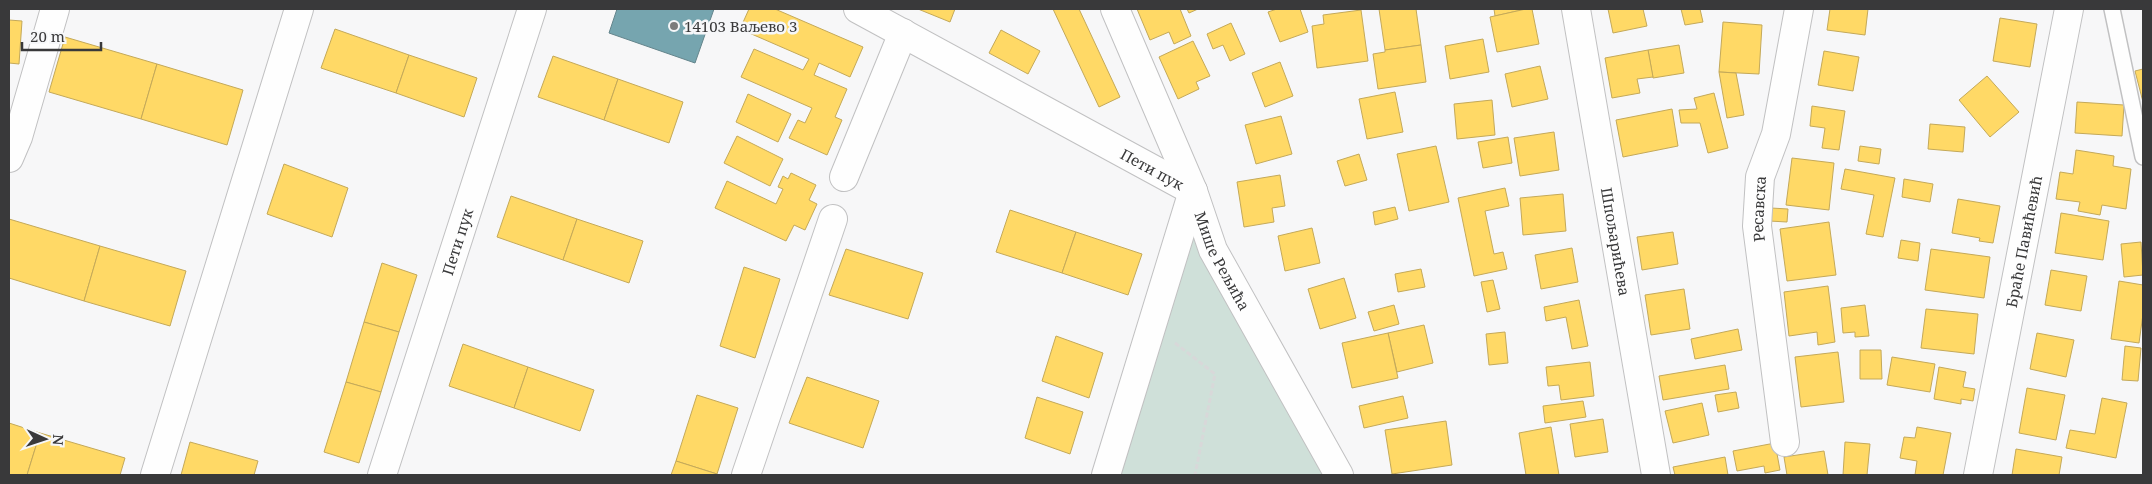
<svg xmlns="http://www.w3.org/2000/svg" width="2152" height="484" font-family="'Noto Serif',serif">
<rect width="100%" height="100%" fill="#f7f7f8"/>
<path fill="#cfe0d9" d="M1193,191L1339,475H1106Z"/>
<g fill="#ffd966" stroke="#c4a959">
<path d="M749,9H775L863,47L850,77L819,63L814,75L847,89L835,117L842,120L827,155L789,138L798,120L805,123L812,108L741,77L754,49L803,70L809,59L740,29Z"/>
<path d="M918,9H955L950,22Z"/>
<path d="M1053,9H1079L1120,97L1099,107Z"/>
<path d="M1137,9H1180L1191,36L1174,44L1169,32L1150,40Z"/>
<path d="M1187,9H1198L1189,13Z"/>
<path d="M1277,9H1300L1308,32L1280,42L1268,12Z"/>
<path d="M1379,9H1416L1421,45L1385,50Z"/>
<path d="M1494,9H1526L1495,16Z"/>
<path d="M1526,9H1532L1539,44L1497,52L1490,17Z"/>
<path d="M1608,9H1643L1647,26L1613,33Z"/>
<path d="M1681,9H1700L1703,22L1685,25Z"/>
<path d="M1830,9H1868L1865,35L1827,30Z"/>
<path d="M1361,10L1368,61L1317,68L1312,26L1324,24L1323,15Z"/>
<path d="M2000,18L2037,24L2030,67L1993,61Z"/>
<path d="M9,20L22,21L19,64L9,63Z"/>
<path d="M1723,22L1762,25L1759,74L1719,72Z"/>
<path d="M1231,23L1245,54L1230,61L1223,45L1213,49L1207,34Z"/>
<path d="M335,29L409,55L396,93L321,68Z"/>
<path d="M1001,30L1040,51L1028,74L989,53Z"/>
<path d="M65,37L157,64L141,119L49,92Z"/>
<path d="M1483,39L1489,72L1450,79L1445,46Z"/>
<path d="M1193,41L1210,76L1196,82L1199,89L1178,99L1159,57Z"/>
<path d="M1421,45L1426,82L1378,89L1373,54L1385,52V50Z"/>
<path d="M1679,45L1684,73L1653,78L1648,50Z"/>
<path d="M1648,50L1653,77L1637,79L1640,93L1612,98L1605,58Z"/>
<path d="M1824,51L1859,57L1853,91L1818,85Z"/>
<path d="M409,55L477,78L464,117L396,93Z"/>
<path d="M553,56L618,79L604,120L538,97Z"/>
<path d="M1280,62L1293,96L1265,107L1252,73Z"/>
<path d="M157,64L243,90L227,145L141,119Z"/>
<path d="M1540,66L1548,99L1512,107L1505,74Z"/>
<path d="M2143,69V102L2135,71Z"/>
<path d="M1719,72L1736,73L1744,115L1727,118Z"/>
<path d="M1987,76L2019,112L1990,137L1959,100Z"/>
<path d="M618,79L683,102L669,143L604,120Z"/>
<path d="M1395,92L1403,132L1367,139L1359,99Z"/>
<path d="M1714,93L1728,148L1708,153L1700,123H1681L1679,110L1697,109L1694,98Z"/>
<path d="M748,94L791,114L778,142L736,122Z"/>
<path d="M1492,100L1495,135L1457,139L1454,104Z"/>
<path d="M2077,102L2124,105L2122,136L2075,133Z"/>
<path d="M1812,106L1845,111L1839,150L1822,148L1825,128L1810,126Z"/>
<path d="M1672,109L1678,146L1623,157L1616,120Z"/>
<path d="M1281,116L1292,154L1256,164L1245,125Z"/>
<path d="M1930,124L1965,127L1963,152L1928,149Z"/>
<path d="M1554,132L1559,170L1520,176L1514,138Z"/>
<path d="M737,136L783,159L770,186L724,163Z"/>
<path d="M1508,137L1512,163L1483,168L1478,142Z"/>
<path d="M1436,146L1449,202L1409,211L1397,154Z"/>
<path d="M1860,146L1881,149L1879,164L1858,161Z"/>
<path d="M2076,150L2114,156L2113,166L2131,169L2126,209L2102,205L2100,215L2078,211L2080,202L2056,199L2060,172L2073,174Z"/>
<path d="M1359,154L1367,180L1345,186L1337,161Z"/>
<path d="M1792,158L1834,163L1829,210L1786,205Z"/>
<path d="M284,164L348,188L332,237L267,214Z"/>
<path d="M1845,169L1895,178L1883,237L1866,234L1874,195L1841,189Z"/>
<path d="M791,173L816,185L809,200L817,204L805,230L794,225L786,241L715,208L727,181L776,204L783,189L778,187L783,176L788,179Z"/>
<path d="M1280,175L1285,206L1272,208L1274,222L1244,227L1237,182Z"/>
<path d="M1904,179L1933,184L1930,202L1902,197Z"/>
<path d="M1505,188L1509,206L1485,211L1494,254L1503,252L1507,269L1474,276L1458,198Z"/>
<path d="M1563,194L1566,231L1523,235L1520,198Z"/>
<path d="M511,196L577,219L563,260L497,237Z"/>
<path d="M1958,199L2000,206L1993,243L1979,241L1980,238L1952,233Z"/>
<path d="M1395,207L1398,219L1375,225L1373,212Z"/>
<path d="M1771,208L1788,209L1787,222L1769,221Z"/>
<path d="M1010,210L1076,232L1062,273L996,252Z"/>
<path d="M2061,213L2109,221L2103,260L2055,253Z"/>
<path d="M9,219L100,246L84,301L9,278Z"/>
<path d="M577,219L643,241L629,283L563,260Z"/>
<path d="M1829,222L1836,275L1787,281L1780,229Z"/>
<path d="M1312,228L1320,263L1285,271L1278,236Z"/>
<path d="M1076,232L1142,254L1128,295L1062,273Z"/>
<path d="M1673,232L1678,264L1642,270L1637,237Z"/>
<path d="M1901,240L1920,243L1918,261L1898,258Z"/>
<path d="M2141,242L2143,275L2124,277L2121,244Z"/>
<path d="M100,246L186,271L170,326L84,301Z"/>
<path d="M1572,248L1578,282L1541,289L1535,255Z"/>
<path d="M846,249L923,273L908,319L829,295Z"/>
<path d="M1931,249L1990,257L1984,298L1925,290Z"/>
<path d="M382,263L417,275L399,332L364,322Z"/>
<path d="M744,267L780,279L755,358L720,346Z"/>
<path d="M1421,269L1425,287L1398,292L1395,274Z"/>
<path d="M2051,270L2087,276L2081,311L2045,305Z"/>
<path d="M1344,278L1356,318L1320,329L1308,289Z"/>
<path d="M1493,280L1500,309L1487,312L1481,282Z"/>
<path d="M2119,281L2143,285V314L2139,343L2111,339Z"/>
<path d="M1828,286L1835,342L1818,345L1817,332L1789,336L1784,292Z"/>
<path d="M1684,289L1690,329L1651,335L1645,295Z"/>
<path d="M1579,300L1588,346L1572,349L1566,317L1546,321L1544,307Z"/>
<path d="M1394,305L1399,324L1374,331L1368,312Z"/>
<path d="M1865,305L1869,336L1855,337V332L1843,333L1841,308Z"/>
<path d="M1926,309L1978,314L1974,354L1921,348Z"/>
<path d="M364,322L399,332L381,392L346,382Z"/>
<path d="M1424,325L1433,363L1397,372L1388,333Z"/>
<path d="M1738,329L1742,350L1695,359L1691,339Z"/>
<path d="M1505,332L1508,363L1489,365L1486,334Z"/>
<path d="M1388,333L1398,378L1352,388L1342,343Z"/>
<path d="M2037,333L2074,340L2066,377L2030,369Z"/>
<path d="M1056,336L1103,353L1089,398L1042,381Z"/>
<path d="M463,344L528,367L514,408L449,386Z"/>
<path d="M2125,346L2141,348L2138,381L2122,380Z"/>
<path d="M1860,350H1881L1882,379H1860Z"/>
<path d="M1838,352L1844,402L1801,407L1795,357Z"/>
<path d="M1892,357L1935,364L1930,392L1887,385Z"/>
<path d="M1590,362L1594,396L1561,400L1559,385L1548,386L1546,367Z"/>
<path d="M1725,365L1729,389L1663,400L1659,376Z"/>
<path d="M528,367L594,390L580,431L514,408Z"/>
<path d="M1939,367L1966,372L1963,387L1975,389L1973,401L1961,399V404L1934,399Z"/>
<path d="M807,377L879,401L863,448L789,423Z"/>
<path d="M346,382L381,392L359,463L324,452Z"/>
<path d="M2027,388L2065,395L2056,440L2019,433Z"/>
<path d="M1736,392L1739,408L1718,412L1715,395Z"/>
<path d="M697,395L738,408L717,474L676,461Z"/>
<path d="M1403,396L1408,418L1364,428L1359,406Z"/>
<path d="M1037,397L1083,412L1070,454L1025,438Z"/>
<path d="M2102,398L2127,403L2116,458L2066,448L2070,430L2095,434Z"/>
<path d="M1583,401L1586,417L1545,423L1543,406Z"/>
<path d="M1702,403L1709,435L1673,443L1665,411Z"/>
<path d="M1603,419L1608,452L1575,457L1570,424Z"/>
<path d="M1446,421L1452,465L1392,474L1385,430Z"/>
<path d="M9,423L40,433L27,475H9Z"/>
<path d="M1551,427L1559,475H1526L1519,433Z"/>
<path d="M1917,427L1951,433L1943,475H1915L1917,461L1900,458L1904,437L1915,438Z"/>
<path d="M40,433L125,458L120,475H27Z"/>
<path d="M190,442L258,461L254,475H181Z"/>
<path d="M1845,442L1870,444L1867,475H1843Z"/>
<path d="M1775,443L1780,470L1765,473L1764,466L1737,471L1733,451Z"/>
<path d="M2016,449L2062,457L2059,475H2012Z"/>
<path d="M1824,451L1828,475H1787L1784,457Z"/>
<path d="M1725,457L1728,475H1675L1673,467Z"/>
<path d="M676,461L717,474V475H671Z"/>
</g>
<path fill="#76a5af" stroke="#64858c" d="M617,9H714L695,63L609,33Z"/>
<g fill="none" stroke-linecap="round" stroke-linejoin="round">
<g stroke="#c1c1c2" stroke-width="18">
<path id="service" d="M2112,9L2143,157"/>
</g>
<g stroke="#c1c1c2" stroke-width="30">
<g id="minor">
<path id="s1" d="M858,9L1193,191"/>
<path id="s2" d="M1115,9L1193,191L1213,250L1339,475"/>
<path id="s3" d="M1576,9L1656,475"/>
<path d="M9,158L18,137L55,9"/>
<path d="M844,177L903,33"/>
<path id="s4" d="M1785,442L1757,226L1760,177L1776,134L1799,9"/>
<path d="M155,475L299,9"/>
<path id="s5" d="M382,475L532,9"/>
<path d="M746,475L833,219"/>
<path d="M1106,475L1193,191"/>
<path id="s6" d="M1978,475L2069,9"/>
</g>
</g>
<path stroke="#d8d8d9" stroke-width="3" stroke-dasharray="5 2.5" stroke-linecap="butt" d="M1175,343L1215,374L1195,475"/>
<use href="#service" stroke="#fefefe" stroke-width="15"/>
<use href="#minor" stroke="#fefefe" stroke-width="28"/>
</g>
<circle fill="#7c7c7c" stroke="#f6f7f9" stroke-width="2" cx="674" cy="26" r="5"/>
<g text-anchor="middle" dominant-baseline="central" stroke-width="5" stroke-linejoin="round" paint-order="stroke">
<g font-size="15" fill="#39393a" stroke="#f6f7f9" text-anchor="start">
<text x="684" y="26">14103 Ваљево 3</text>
</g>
<g font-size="15" fill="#39393a" stroke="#f6f7f9">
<text stroke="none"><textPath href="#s1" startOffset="335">Пети пук</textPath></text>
<text stroke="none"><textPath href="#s4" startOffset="235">Ресавска</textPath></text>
<text stroke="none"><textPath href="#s5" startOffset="245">Пети пук</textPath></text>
<text stroke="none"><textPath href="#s3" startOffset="236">Шпољарићева</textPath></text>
<text stroke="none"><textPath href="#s6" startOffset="238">Браће Павићевић</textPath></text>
<text stroke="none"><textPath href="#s2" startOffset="274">Мише Рељића</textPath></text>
</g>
</g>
<rect width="2152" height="484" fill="none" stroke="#39393a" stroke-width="20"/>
<g transform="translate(45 439) rotate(93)" stroke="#f6f7f9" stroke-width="4" paint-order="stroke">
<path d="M0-4L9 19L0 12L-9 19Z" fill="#39393a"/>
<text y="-8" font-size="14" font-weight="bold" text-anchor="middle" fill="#39393a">N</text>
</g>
<path d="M22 42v8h79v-8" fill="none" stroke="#39393a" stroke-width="2.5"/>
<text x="30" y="42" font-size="15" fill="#39393a" stroke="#f6f7f9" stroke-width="4" paint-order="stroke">20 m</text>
</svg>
